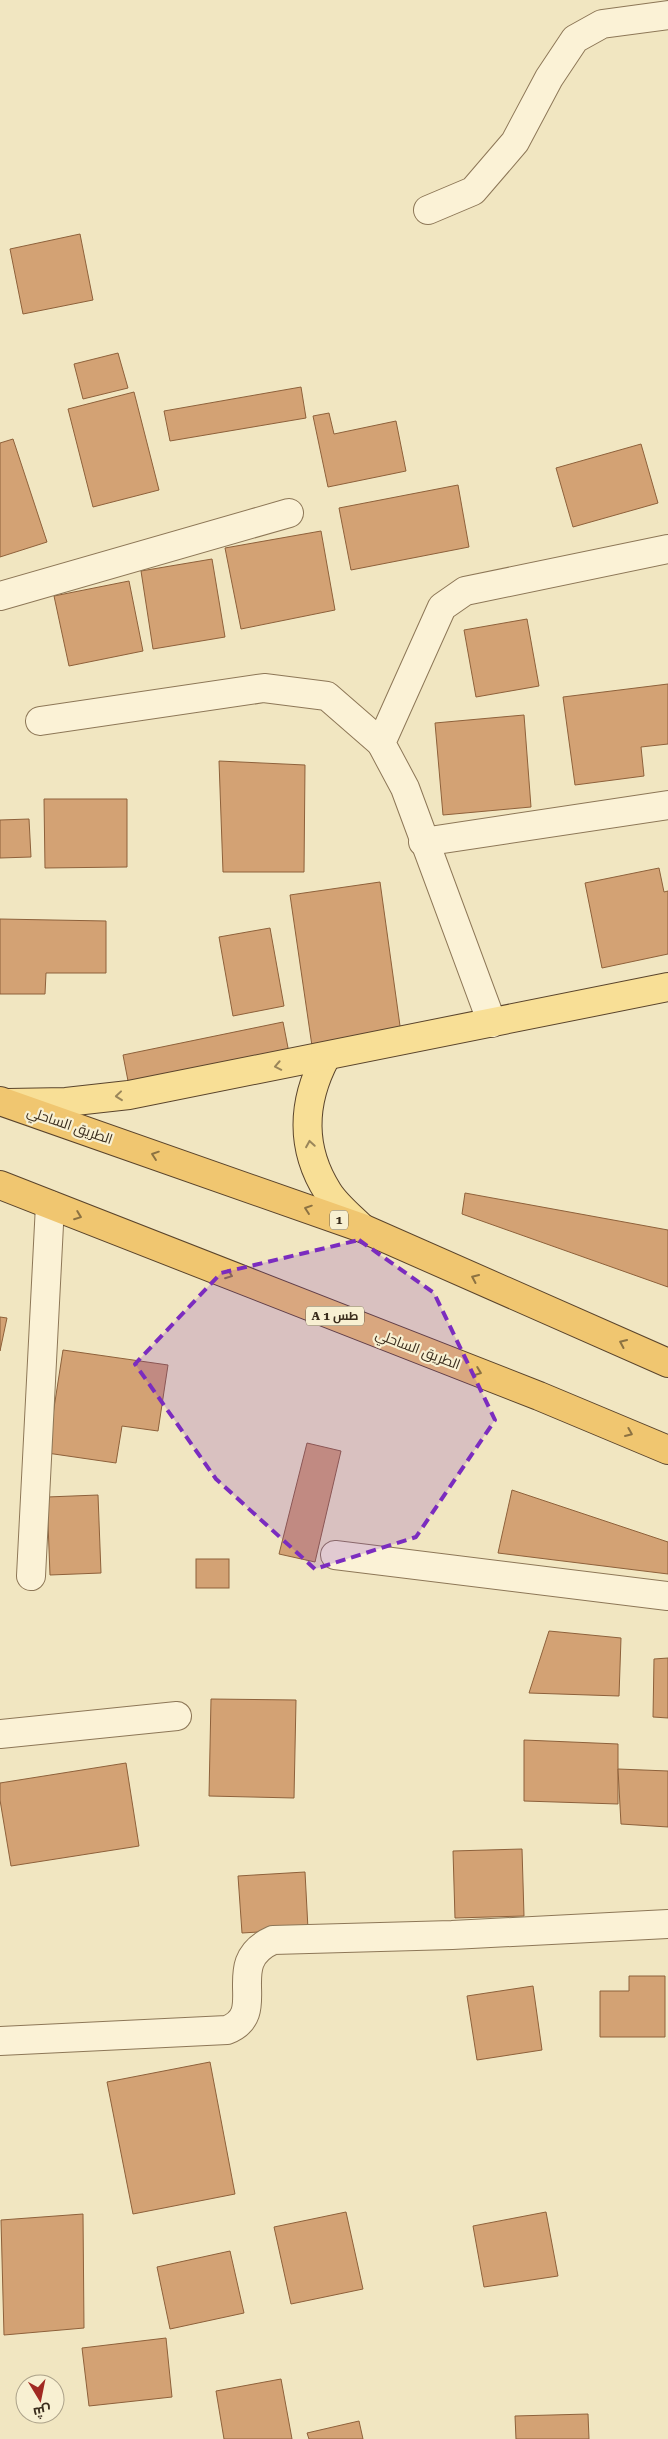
<svg xmlns="http://www.w3.org/2000/svg" width="668" height="2439" font-family="'Roboto Serif',Cairo,serif">
<rect width="100%" height="100%" fill="#f1e6c1"/>
<g fill="#d3a274" stroke="#8e613b">
<path d="M80,234L93,300L23,314L10,249Z"/>
<path d="M118,353L128,388L83,399L74,364Z"/>
<path d="M301,387L306,418L170,441L164,411Z"/>
<path d="M134,392L159,490L93,507L68,409Z"/>
<path d="M329,413L334,434L396,421L406,471L328,487L313,416Z"/>
<path d="M13,439L47,542L0,557V443Z"/>
<path d="M641,444L658,503L573,527L556,468Z"/>
<path d="M458,485L469,547L351,570L339,508Z"/>
<path d="M321,531L335,610L241,629L225,548Z"/>
<path d="M212,559L225,637L153,649L141,571Z"/>
<path d="M129,581L143,651L69,666L54,596Z"/>
<path d="M527,619L539,686L476,697L464,630Z"/>
<path d="M668,684V744L641,747L644,776L575,785L563,697Z"/>
<path d="M524,715L531,807L443,815L435,723Z"/>
<path d="M219,761L305,765L304,872H223Z"/>
<path d="M44,799H127V867L45,868Z"/>
<path d="M29,819L31,857L0,858V820Z"/>
<path d="M659,868L664,892L668,891V954L602,968L585,883Z"/>
<path d="M380,882L401,1033L312,1046L290,895Z"/>
<path d="M0,919L106,921V973H46L45,994H0Z"/>
<path d="M270,928L284,1006L233,1016L219,937Z"/>
<path d="M283,1022L289,1053L129,1086L123,1055Z"/>
<path d="M465,1193L668,1230V1287L462,1214Z"/>
<path d="M0,1317L7,1318L0,1351Z"/>
<path d="M63,1350L168,1365L158,1431L122,1426L116,1463L47,1453Z"/>
<path d="M307,1443L341,1451L315,1562L279,1554Z"/>
<path d="M512,1490L668,1542V1574L498,1553Z"/>
<path d="M98,1495L101,1573L50,1575L47,1497Z"/>
<rect x="196" y="1559" width="33" height="29"/>
<path d="M549,1631L621,1638L619,1696L529,1693Z"/>
<path d="M668,1658V1718L653,1717L654,1659Z"/>
<path d="M211,1699L296,1700L294,1798L209,1796Z"/>
<path d="M524,1740L618,1744V1804L524,1801Z"/>
<path d="M126,1763L139,1846L11,1866L0,1800V1783Z"/>
<path d="M618,1769L668,1771V1827L621,1824Z"/>
<path d="M522,1849L524,1916L455,1918L453,1851Z"/>
<path d="M305,1872L308,1929L242,1933L238,1876Z"/>
<path d="M629,1976H665V2037H600V1991H629Z"/>
<path d="M533,1986L542,2050L477,2060L467,1996Z"/>
<path d="M210,2062L235,2194L133,2214L107,2082Z"/>
<path d="M346,2212L363,2289L291,2304L274,2227Z"/>
<path d="M546,2212L558,2276L484,2287L473,2226Z"/>
<path d="M83,2214L84,2328L4,2335L1,2220Z"/>
<path d="M230,2251L244,2313L170,2329L157,2267Z"/>
<path d="M166,2338L172,2397L89,2406L82,2348Z"/>
<path d="M281,2379L292,2439H224L216,2391Z"/>
<path d="M588,2414L589,2439H516L515,2416Z"/>
<path d="M359,2421L363,2439H309L307,2433Z"/>
</g>
<g fill="none" stroke-linecap="round" stroke-linejoin="round">
<g stroke="#8d7757" stroke-width="30">
<g id="minor">
<path d="M428,210L473,191L515,142L549,78L575,39L602,24L668,15"/>
<path d="M0,596L289,513"/>
<path d="M40,721L264,688L327,696L381,743"/>
<path d="M423,842L668,805"/>
<path d="M492,1023L405,788L381,743L442,607L465,591L668,549"/>
<path d="M335,1555L668,1596"/>
<path d="M31,1576L50,1205"/>
<path d="M0,1734L177,1716"/>
<path d="M0,2041L227,2030C271,2013 221,1963 273,1940L452,1935L668,1924"/>
</g>
</g>
<g stroke="#5a442c" stroke-width="30">
<g id="primary">
<path d="M326,1057C302,1102 300,1148 328,1192C336,1205 351,1217 362,1228"/>
<path d="M8,1103L66,1102L129,1095L668,987"/>
</g>
</g>
<g stroke="#5a442c" stroke-width="30">
<g id="trunk">
<path d="M0,1101L362,1228L668,1363"/>
<path d="M0,1185L539,1396L668,1450"/>
</g>
</g>
<use href="#minor" stroke="#fbf2d6" stroke-width="28"/>
<use href="#primary" stroke="#f8df96" stroke-width="28"/>
<use href="#trunk" stroke="#f0c670" stroke-width="28"/>
</g>
<defs><path id="oneway-chevron" d="M-2-3.5L2.5 0L-2 3.5" fill="none" stroke-width="1.6" stroke-linecap="round" stroke-linejoin="round" transform="scale(1.25)"/></defs>
<g stroke="#9a865a">
<use href="#oneway-chevron" transform="translate(278 1066) rotate(169)"/>
<use href="#oneway-chevron" transform="translate(119 1096) rotate(174)"/>
<use href="#oneway-chevron" transform="translate(310 1144) rotate(-99)"/>
</g>
<g stroke="#8c7242">
<use href="#oneway-chevron" transform="translate(155 1155) rotate(-161)"/>
<use href="#oneway-chevron" transform="translate(308 1209) rotate(-161)"/>
<use href="#oneway-chevron" transform="translate(78 1216) rotate(21)"/>
<use href="#oneway-chevron" transform="translate(229 1275) rotate(21)"/>
<use href="#oneway-chevron" transform="translate(475 1278) rotate(-156)"/>
<use href="#oneway-chevron" transform="translate(623 1343) rotate(-156)"/>
<use href="#oneway-chevron" transform="translate(478 1372) rotate(21)"/>
<use href="#oneway-chevron" transform="translate(629 1433) rotate(23)"/>
</g>
<path fill="#7b2cbf" fill-opacity="0.2" stroke="#7b2cbf" stroke-width="4" stroke-dasharray="10 6" stroke-linejoin="round" d="M359,1240L434,1293L495,1420L416,1537L315,1569L216,1479L135,1364L221,1273Z"/>
<g text-anchor="middle" dominant-baseline="central" stroke-width="4.5" stroke-linejoin="round" paint-order="stroke">
<g fill="#f8f0d2" stroke="#746853" stroke-width="1">
<rect x="330" y="1210.5" width="18" height="19" rx="4"/>
<rect x="306" y="1306.5" width="58" height="19" rx="4"/>
</g>
<g font-size="12" font-weight="bold" fill="#3b2d1d">
<text x="339" y="1220">1</text>
<text x="335" y="1316">A 1 طس</text>
</g>
<g font-size="14" fill="#3b2d1d" stroke="#f8f0d2">
<text transform="translate(70 1125) rotate(19)">الطريق الساحلي</text>
<text transform="translate(418 1349) rotate(21)">الطريق الساحلي</text>
</g>
</g>
<g transform="translate(40 2399) rotate(170)"><circle r="24" fill="#f8f0d2" stroke="#aca28a"/>
<path d="M0-4L9 19L0 12L-9 19Z" fill="#a12922"/>
<text y="-8" font-size="14" font-weight="bold" text-anchor="middle" fill="#3b2d1d">ش</text>
</g>
</svg>
